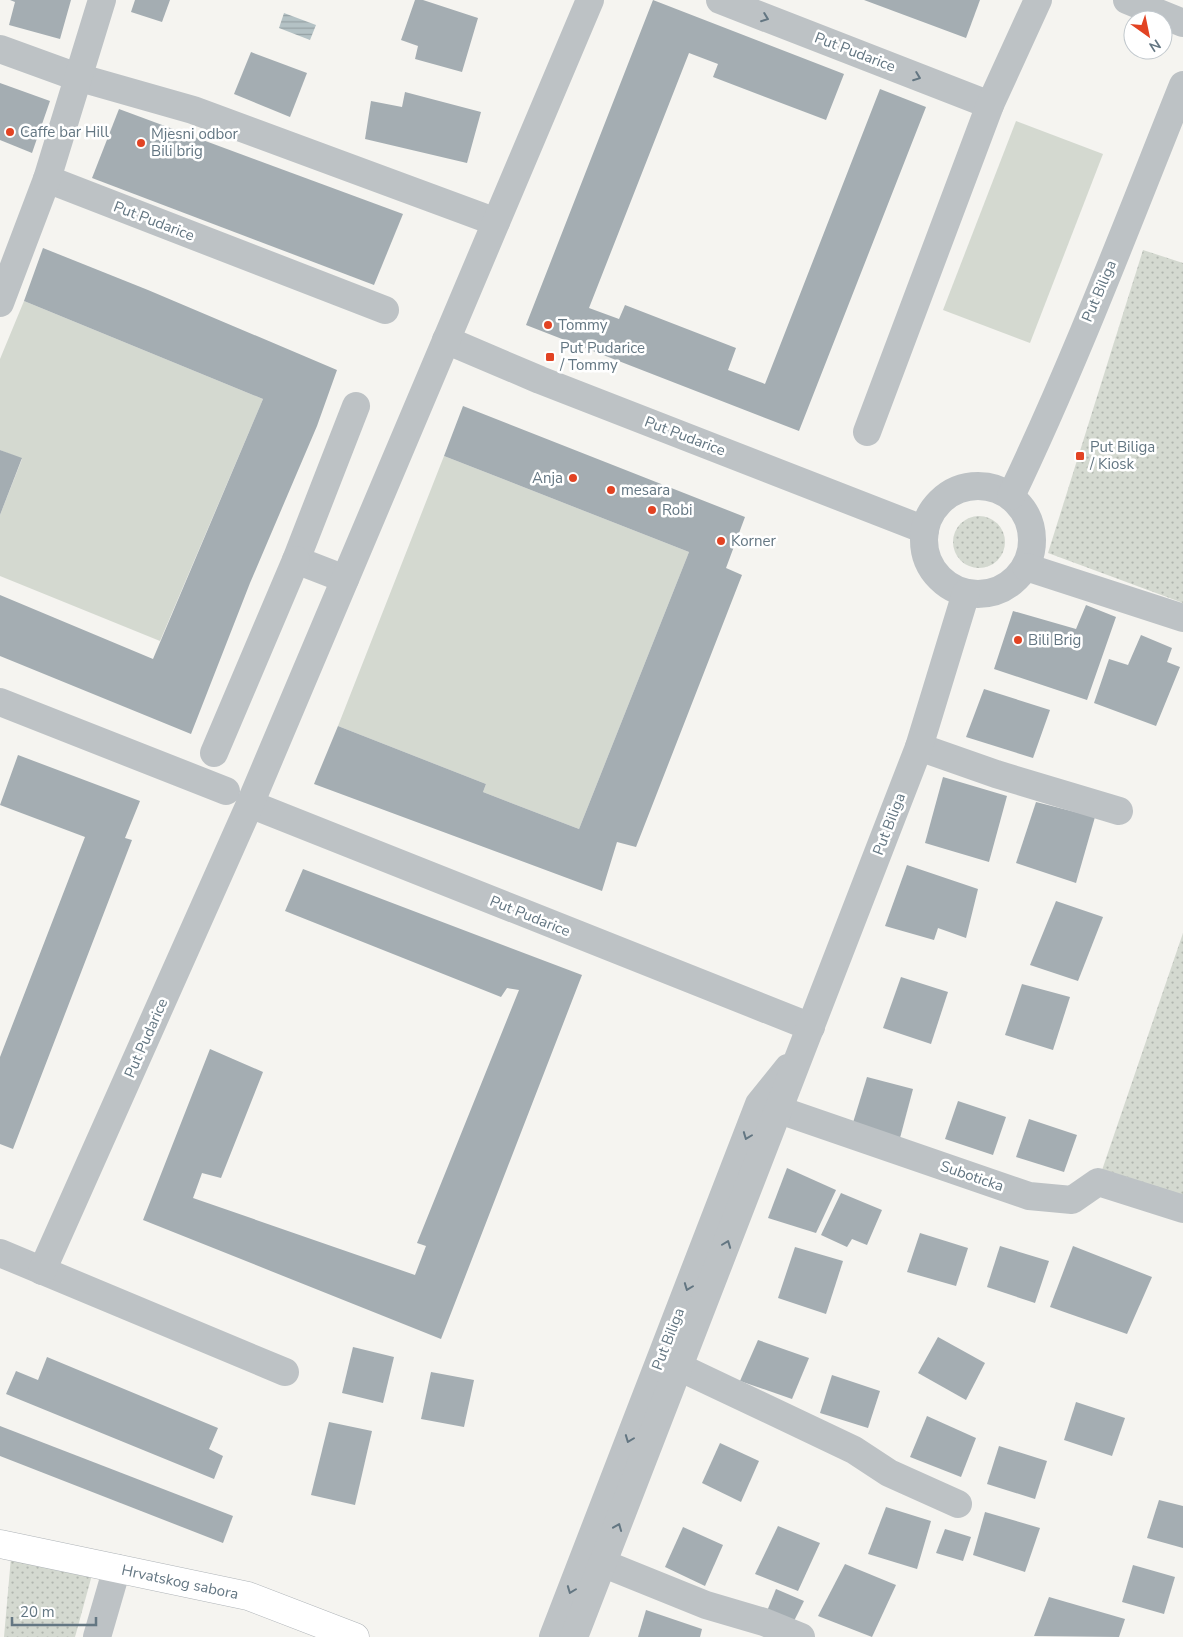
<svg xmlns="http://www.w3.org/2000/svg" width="1183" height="1637" font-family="'Nunito Sans',sans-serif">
<defs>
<pattern id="grass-dots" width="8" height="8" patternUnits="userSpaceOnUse" patternTransform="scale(1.25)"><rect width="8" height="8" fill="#d4d9d0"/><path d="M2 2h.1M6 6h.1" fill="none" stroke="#b0b5ae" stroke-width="1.8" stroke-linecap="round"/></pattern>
<pattern id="water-rules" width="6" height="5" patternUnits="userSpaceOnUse" patternTransform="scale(1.25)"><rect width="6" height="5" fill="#b4c2c5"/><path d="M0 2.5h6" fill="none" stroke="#96a2a5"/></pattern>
</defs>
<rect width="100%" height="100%" fill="#f5f4f0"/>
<g fill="url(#grass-dots)">
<path d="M1143,250L1183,263V603L1048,553Z"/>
<circle cx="979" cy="542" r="26"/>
<path d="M1183,933V1207L1100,1176Z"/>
<path d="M12,1546L95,1564L75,1637H4Z"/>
</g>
<g fill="#d4d9d0">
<path d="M1016,121L1103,154L1030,343L943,310Z"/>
<path d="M24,301L263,399L160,641L0,576V515L22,459L0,450V359Z"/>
<path d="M444,456L689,552L579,829L483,792L486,784L338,726Z"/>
</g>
<path fill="url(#water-rules)" d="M284,13L316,25L310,40L279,28Z"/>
<g fill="#a4adb2">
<path d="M10,0H71L60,39L9,25L15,2Z"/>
<path d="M135,0H170L162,22L131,12Z"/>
<path d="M415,0H423L478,18L462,72L415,59L418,46L401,40Z"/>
<path d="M653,0L844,74L826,120L713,77L718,64L689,53L589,308L619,319L625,305L736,348L728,370L765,384L880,89L926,107L799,431L526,325Z"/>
<path d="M864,0H980L966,38Z"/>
<path d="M251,52L307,73L290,117L234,94Z"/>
<path d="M0,83L50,101L32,153L0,140Z"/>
<path d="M405,92L481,112L467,163L365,139L371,101L402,107Z"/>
<path d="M119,109L403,214L374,285L92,178Z"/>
<path d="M43,248L148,290L337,370L317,426L250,583L191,734L0,656V595L153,659L263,399L24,301Z"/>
<path d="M463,406L745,517L726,568L742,575L636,847L617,842L602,891L314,784L338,726L486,784L483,792L579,829L689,552L444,456Z"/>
<path d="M0,450L22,458L0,515Z"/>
<path d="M1086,605L1116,617L1087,700L994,669L1013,611L1076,629Z"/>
<path d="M1141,635L1172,648L1167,662L1180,667L1156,726L1094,703L1109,659L1128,665Z"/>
<path d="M984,689L1050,710L1033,758L966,737Z"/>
<path d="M18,755L140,801L125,838L132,840L13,1149L0,1144V1057L85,837L0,805Z"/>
<path d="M943,777L1007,796L989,862L925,843Z"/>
<path d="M1036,802L1095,817L1076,883L1016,863Z"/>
<path d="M907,865L978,889L966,938L938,928L934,940L885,926Z"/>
<path d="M303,869L582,975L441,1339L143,1220L210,1049L263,1072L221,1178L202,1173L193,1198L415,1275L426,1246L417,1243L519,990L507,988L501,997L285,911Z"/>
<path d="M1056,901L1103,917L1078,981L1030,965Z"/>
<path d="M901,977L948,992L931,1044L883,1028Z"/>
<path d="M1022,984L1070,997L1053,1050L1005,1035Z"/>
<path d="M867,1077L913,1089L900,1138L852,1126Z"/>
<path d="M958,1101L1006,1117L993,1155L945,1139Z"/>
<path d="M1029,1119L1077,1135L1064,1172L1016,1157Z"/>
<path d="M787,1168L836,1190L816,1233L768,1218Z"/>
<path d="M841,1193L882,1210L867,1245L852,1239L847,1247L821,1235Z"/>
<path d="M920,1233L968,1248L956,1286L907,1272Z"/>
<path d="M1000,1246L1049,1261L1035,1303L987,1287Z"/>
<path d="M1073,1246L1152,1277L1127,1334L1050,1307Z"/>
<path d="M795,1247L843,1261L826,1314L778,1298Z"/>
<path d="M938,1337L985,1363L966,1400L918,1373Z"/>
<path d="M758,1340L809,1358L792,1399L740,1381Z"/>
<path d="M353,1347L394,1357L383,1403L342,1393Z"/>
<path d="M47,1357L218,1428L209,1449L223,1456L214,1479L6,1394L16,1371L38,1380Z"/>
<path d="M431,1372L474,1380L464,1427L421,1419Z"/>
<path d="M832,1375L880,1391L868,1428L820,1413Z"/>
<path d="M1076,1402L1125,1418L1112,1456L1064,1440Z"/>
<path d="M927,1416L976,1438L961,1477L910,1457Z"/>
<path d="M329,1422L372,1431L355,1505L311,1495Z"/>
<path d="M0,1426L233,1516L223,1543L0,1456Z"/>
<path d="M720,1443L759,1461L741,1502L702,1483Z"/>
<path d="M999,1446L1047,1461L1035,1499L987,1484Z"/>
<path d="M1159,1500L1183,1506V1548L1147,1538Z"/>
<path d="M886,1507L931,1521L917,1569L868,1554Z"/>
<path d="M985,1512L1040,1528L1025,1572L973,1555Z"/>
<path d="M778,1526L820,1543L798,1591L755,1574Z"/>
<path d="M683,1527L723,1545L705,1586L665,1567Z"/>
<path d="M945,1529L971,1537L963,1561L936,1553Z"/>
<path d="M845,1564L896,1585L872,1637L818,1616Z"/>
<path d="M1133,1565L1175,1577L1164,1614L1122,1602Z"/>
<path d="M776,1589L804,1601L793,1623L767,1611Z"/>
<path d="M1049,1597L1125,1619L1119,1637L1034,1636Z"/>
<path d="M646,1610L702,1629L700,1637H638Z"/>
</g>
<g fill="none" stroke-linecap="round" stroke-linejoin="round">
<g stroke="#afb4b8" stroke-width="29">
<path id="major" d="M0,1544L248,1596L355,1637"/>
</g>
<g stroke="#bdc2c5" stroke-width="28">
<path d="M720,0L990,105"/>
<path d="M1127,0L1183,23"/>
<path d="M0,49L77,77L193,110L496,222"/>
<path d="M47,179L385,310"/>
<path d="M0,303L47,179L102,0"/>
<path d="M446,340L540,380L925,530"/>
<path d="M867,432L990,105L1038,0"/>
<circle cx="978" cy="540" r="54"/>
<path d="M1011,496C1075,362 1128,222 1183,85"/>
<path d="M1026,567L1183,618"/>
<path d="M345,579L296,560L356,406"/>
<path d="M0,702L226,791"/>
<path d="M919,747L996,774L1119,811"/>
<path d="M214,753L296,560"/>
<path d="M250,804L811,1027"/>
<path d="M762,1104L1029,1196L1072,1200L1098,1182L1183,1209"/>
<path d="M0,1253L285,1372"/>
<path d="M42,1271L250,804L590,0"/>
<path d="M679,1367L854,1450L889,1473L958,1504"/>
<path d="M602,1563L706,1605L764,1622L801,1637"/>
<path d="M97,1637L117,1568"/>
<path d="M553,1637L759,1104L788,1068"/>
<path d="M574,1637L919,747L966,593"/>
</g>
<use href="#major" stroke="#fff" stroke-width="28"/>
</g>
<defs><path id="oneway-chevron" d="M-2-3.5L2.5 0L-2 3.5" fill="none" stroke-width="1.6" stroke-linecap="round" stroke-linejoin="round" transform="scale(1.25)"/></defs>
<g stroke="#637682">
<use href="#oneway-chevron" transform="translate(765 18) rotate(21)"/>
<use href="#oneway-chevron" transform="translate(917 77) rotate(21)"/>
<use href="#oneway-chevron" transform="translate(747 1136) rotate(111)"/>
<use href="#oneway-chevron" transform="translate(727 1244) rotate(-69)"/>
<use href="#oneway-chevron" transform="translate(688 1287) rotate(111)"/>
<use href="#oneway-chevron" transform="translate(629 1439) rotate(111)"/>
<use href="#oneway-chevron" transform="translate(618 1527) rotate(-68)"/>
<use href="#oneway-chevron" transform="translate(571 1590) rotate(111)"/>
</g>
<g fill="#e24323" stroke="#fff" stroke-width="2">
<circle cx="10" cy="132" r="5"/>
<circle cx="141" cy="143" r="5"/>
<circle cx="548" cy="325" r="5"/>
<rect x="545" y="352" width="10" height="10" rx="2.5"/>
<rect x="1075" y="451" width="10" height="10" rx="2.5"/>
<circle cx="573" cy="478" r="5"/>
<circle cx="611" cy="490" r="5"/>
<circle cx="652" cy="510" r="5"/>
<circle cx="721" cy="541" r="5"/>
<circle cx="1018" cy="640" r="5"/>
</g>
<g text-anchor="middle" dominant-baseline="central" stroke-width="5" stroke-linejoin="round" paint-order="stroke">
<g font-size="15" fill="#637682" stroke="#fff">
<text transform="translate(855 52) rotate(21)">Put Pudarice</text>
<text transform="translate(154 221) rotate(21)">Put Pudarice</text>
<text transform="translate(1099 291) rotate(-67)">Put Biliga</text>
<text transform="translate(685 436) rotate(21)">Put Pudarice</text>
<text transform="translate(889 824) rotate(-69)">Put Biliga</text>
<text transform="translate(530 916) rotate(22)">Put Pudarice</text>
<text transform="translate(146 1038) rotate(-66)">Put Pudarice</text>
<text transform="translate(972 1176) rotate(19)">Suboticka</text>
<text transform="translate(668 1339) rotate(-69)">Put Biliga</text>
<text transform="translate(180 1582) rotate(12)">Hrvatskog sabora</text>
</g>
<g font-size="15" fill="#637682" stroke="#fff" text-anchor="start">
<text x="20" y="132">Caffe bar Hill</text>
<text x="151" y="134">Mjesni odbor<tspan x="151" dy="17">Bili brig</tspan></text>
<text x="558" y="325">Tommy</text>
<text x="560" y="348">Put Pudarice<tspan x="560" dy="17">/ Tommy</tspan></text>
<text x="1090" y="447">Put Biliga<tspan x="1090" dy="17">/ Kiosk</tspan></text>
<text x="563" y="478" text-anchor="end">Anja</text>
<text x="621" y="490">mesara</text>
<text x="662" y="510">Robi</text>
<text x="731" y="541">Korner</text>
<text x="1028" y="640">Bili Brig</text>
</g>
</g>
<g transform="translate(1148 35) rotate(147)"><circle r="24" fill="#ffffff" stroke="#c1c8cd"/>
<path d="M0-4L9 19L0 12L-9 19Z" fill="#e24323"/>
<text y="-8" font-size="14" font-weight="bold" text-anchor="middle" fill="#637682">N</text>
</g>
<path d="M12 1617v8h84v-8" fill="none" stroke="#637682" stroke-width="2.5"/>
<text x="20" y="1617" font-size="15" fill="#637682" stroke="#ffffff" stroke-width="4" paint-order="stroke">20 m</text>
</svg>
